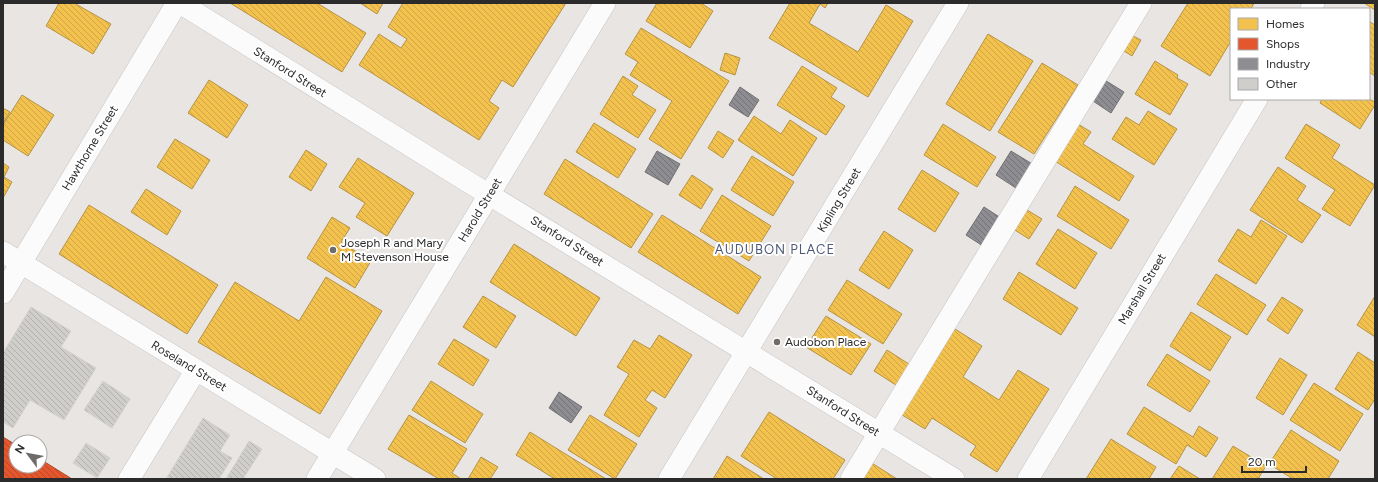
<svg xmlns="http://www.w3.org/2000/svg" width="1378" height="482" font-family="Figtree,sans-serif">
<defs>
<pattern id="homes-back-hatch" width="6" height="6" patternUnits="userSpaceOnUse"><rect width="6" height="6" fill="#f2c14e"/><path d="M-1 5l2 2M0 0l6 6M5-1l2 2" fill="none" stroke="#d0a644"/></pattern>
<pattern id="shops-back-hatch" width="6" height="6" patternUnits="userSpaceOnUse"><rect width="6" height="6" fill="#e4572e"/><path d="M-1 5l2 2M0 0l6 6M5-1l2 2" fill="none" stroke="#b94827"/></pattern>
<pattern id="industry-back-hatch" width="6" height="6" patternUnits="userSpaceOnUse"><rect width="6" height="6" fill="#8d8d92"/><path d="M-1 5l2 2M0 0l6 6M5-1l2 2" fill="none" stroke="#737377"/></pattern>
<pattern id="building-back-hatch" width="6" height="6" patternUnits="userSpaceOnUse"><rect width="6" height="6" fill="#d0cecb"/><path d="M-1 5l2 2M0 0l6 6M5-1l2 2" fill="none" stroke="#b3b1ae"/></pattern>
</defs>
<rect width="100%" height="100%" fill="#e9e5e2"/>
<g fill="url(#homes-back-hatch)" stroke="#b69444">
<path d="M59,3H74L111,24L93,54L46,26Z"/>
<path d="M230,3H317L366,33L342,72Z"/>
<path d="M360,3H383L377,14Z"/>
<path d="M403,3H566L513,87L502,80L489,101L499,108L479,140L359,65L379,34L401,48L407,39L388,27Z"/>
<path d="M657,3H701L713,11L690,48L646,21Z"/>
<path d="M790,3H828L825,8L820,4L809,23L858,52L886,5L913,21L868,97L769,38Z"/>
<path d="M1188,3H1254L1251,9H1231V41L1210,76L1161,46Z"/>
<path d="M1364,3H1375V10Z"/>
<path d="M1370,22L1375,25V76L1369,72V24Z"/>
<path d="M641,28L729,81L681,159L649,139L672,101L630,75L638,62L625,54Z"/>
<path d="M988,34L1033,61L990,131L946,104Z"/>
<path d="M1129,34L1141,40L1132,56L1121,49Z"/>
<path d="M725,53L740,58L735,75L720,70Z"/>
<path d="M1155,61L1178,75L1177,78L1188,84L1170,115L1135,94Z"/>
<path d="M1042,63L1078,85L1034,154L998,132Z"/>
<path d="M802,66L837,88L831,97L845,106L826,135L777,105Z"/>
<path d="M623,76L638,86L632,95L656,110L638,138L600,114Z"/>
<path d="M209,80L248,105L227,138L188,113Z"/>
<path d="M22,95L54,115L28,156L3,140V125Z"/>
<path d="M1322,99H1369L1375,102V105L1360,129L1320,103Z"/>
<path d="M3,108L10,112L3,123Z"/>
<path d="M1148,111L1177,129L1154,165L1112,139L1126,117L1139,125Z"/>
<path d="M754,116L781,134L790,120L817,138L793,176L738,140Z"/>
<path d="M1073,121L1091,132L1083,144L1134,176L1119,201L1050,158Z"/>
<path d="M594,123L636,149L618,178L576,152Z"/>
<path d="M943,124L996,157L977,187L924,155Z"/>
<path d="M1306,124L1340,145L1332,158L1375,185L1350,226L1322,209L1335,190L1285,158Z"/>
<path d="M718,131L734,141L723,158L708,148Z"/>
<path d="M175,139L210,160L192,189L157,167Z"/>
<path d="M306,150L327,164L311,191L289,177Z"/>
<path d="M752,156L794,182L773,216L731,190Z"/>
<path d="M358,158L414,193L387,236L356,217L365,203L339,187Z"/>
<path d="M565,159L653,214L631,248L544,194Z"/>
<path d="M3,163L9,167L4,177L12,182L3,198Z"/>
<path d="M1278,167L1306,186L1297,200L1321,215L1302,243L1250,210Z"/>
<path d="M922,170L959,193L935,232L898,209Z"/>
<path d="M692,175L713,189L701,209L679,195Z"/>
<path d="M1075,186L1129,220L1111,249L1057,216Z"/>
<path d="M146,189L181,211L167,235L131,212Z"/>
<path d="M722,195L771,226L749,261L700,231Z"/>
<path d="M89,205L218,285L187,334L59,254Z"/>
<path d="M1022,207L1042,219L1029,239L1010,227Z"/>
<path d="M662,215L761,277L738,314L638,252Z"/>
<path d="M332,217L350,228L341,242L371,261L355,288L307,258Z"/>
<path d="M1261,220L1287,236L1256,284L1218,261L1238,229L1251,237Z"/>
<path d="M1058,229L1097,253L1075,289L1036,264Z"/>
<path d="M884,231L913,250L889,289L859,270Z"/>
<path d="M514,244L600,298L576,336L490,282Z"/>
<path d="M1019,272L1078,308L1061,335L1003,299Z"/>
<path d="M1216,274L1266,305L1247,335L1197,304Z"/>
<path d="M326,277L382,311L320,414L198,342L235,282L299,321Z"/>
<path d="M847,280L902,314L883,344L828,310Z"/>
<path d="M483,296L516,316L496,348L463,327Z"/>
<path d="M1375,296V337L1357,325Z"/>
<path d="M1282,297L1303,310L1288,334L1267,320Z"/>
<path d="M1191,312L1231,337L1210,371L1170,346Z"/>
<path d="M826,316L871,344L851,375L806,347Z"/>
<path d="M947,324L982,346L963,377L999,400L1018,370L1049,389L997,472L970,455L976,446L932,418L925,429L894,410Z"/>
<path d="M659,335L692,355L665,398L652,390L645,400L657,408L639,437L604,415L629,374L617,367L634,340L650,349Z"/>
<path d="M454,339L489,360L473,386L438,364Z"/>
<path d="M887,350L912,366L899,387L874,371Z"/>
<path d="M1358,352L1375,363V399L1368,410L1335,389Z"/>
<path d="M1167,354L1210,381L1190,412L1147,385Z"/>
<path d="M1280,358L1307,375L1283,415L1256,398Z"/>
<path d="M431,381L483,414L465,443L412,410Z"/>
<path d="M1314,383L1363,414L1340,451L1290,420Z"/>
<path d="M1144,407L1193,437L1199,426L1218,438L1206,457L1187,445L1176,464L1127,434Z"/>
<path d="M769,412L845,460L833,479H777L741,456Z"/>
<path d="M409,415L467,449L452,473L461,479H439L388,449Z"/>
<path d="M590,415L637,444L615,479L568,450Z"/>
<path d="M1291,430L1339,461L1328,479H1293L1269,464Z"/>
<path d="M530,432L606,479H555L516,455Z"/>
<path d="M1111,439L1156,467L1149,479H1086Z"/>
<path d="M1233,446L1266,466L1258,479H1212Z"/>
<path d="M727,456L764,479H713Z"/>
<path d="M481,457L498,467L490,479H468Z"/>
<path d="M867,460L897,479H855Z"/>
<path d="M1179,466L1200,479H1170Z"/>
</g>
<path fill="url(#shops-back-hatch)" stroke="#ac4a2d" d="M3,437L16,445V466H40V459L72,479H3Z"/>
<g fill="url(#industry-back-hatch)" stroke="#707073">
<path d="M1103,79L1124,92L1111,113L1090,99Z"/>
<path d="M740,87L759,100L748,117L729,105Z"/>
<path d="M657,151L680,164L668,185L645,172Z"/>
<path d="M1011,151L1034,165L1019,190L996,175Z"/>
<path d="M984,207L1004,220L986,248L966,235Z"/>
<path d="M559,392L582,407L571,423L549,408Z"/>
</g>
<g fill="url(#building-back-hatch)" stroke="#d4d1ce">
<path d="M31,307L71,331L61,347L96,368L64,420L30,400L13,428L3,422V353Z"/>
<path d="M103,381L130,399L112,428L84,410Z"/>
<path d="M203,418L230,435L220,451L232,458L219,479H166Z"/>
<path d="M249,441L262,449L243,479H226Z"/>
<path d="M86,443L110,458L97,478L73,463Z"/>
</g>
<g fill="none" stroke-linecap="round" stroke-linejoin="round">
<g stroke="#c5c4c4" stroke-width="22">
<g id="minor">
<path d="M180,3L470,183L954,479"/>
<path d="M1311,9L1314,3"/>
<path d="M3,252L375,479"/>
<path d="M3,293L177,3"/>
<path d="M129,479L196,370"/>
<path d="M317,479L605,3"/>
<path d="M669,479L958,3"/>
<path d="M851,479L1141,3"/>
<path d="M1028,479L1257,99"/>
</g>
</g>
<use href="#minor" stroke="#fcfbfb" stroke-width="21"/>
</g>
<g fill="#6e6c6b" stroke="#fff" stroke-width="1.5">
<circle cx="333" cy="250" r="4"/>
<circle cx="777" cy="342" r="4"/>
</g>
<g text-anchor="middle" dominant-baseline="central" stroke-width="4" stroke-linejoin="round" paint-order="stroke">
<g font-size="12" fill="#2b2b2b" stroke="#fff">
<text transform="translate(290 72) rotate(32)">Stanford Street</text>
<text transform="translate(90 148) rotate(-59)">Hawthorne Street</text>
<text transform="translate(839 200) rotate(-59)">Kipling Street</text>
<text transform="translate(480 210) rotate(-59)">Harold Street</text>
<text transform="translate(567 241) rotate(32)">Stanford Street</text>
<text transform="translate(1142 289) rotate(-59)">Marshall Street</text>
<text transform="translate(189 366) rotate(31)">Roseland Street</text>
<text transform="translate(843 411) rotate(32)">Stanford Street</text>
</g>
<g font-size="12" fill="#2b2b2b" stroke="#fff" text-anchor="start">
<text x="341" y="243">Joseph R and Mary<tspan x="341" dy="14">M Stevenson House</tspan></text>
<text x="785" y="342">Audobon Place</text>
</g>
<g font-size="13" letter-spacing="1" fill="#4f5a79" stroke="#fff">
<text x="775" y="249">AUDUBON PLACE</text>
</g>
</g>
<rect width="1378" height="482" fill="none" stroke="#2b2b2b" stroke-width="8"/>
<rect x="1230" y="8" width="140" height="92" fill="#ffffff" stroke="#aaaaaa"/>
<rect x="1238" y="18" width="20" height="12" fill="#f2c14e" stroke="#aaaaaa"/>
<text x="1266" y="28" font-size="12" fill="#2b2b2b">Homes</text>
<rect x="1238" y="38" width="20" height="12" fill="#e4572e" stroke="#aaaaaa"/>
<text x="1266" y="48" font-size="12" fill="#2b2b2b">Shops</text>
<rect x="1238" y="58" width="20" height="12" fill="#8d8d92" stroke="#aaaaaa"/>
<text x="1266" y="68" font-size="12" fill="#2b2b2b">Industry</text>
<rect x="1238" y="78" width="20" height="12" fill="#d0cecb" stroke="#aaaaaa"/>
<text x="1266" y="88" font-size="12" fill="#2b2b2b">Other</text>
<g transform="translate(28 454) rotate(302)"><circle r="19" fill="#ffffff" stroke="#aaaaaa"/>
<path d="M0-3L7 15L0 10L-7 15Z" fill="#6e6c6b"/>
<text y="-6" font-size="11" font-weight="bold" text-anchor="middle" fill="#2b2b2b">N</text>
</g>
<path d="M1242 466v6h64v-6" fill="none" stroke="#2b2b2b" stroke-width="2"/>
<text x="1248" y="466" font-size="12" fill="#2b2b2b" stroke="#ffffff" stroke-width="3" paint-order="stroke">20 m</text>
</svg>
